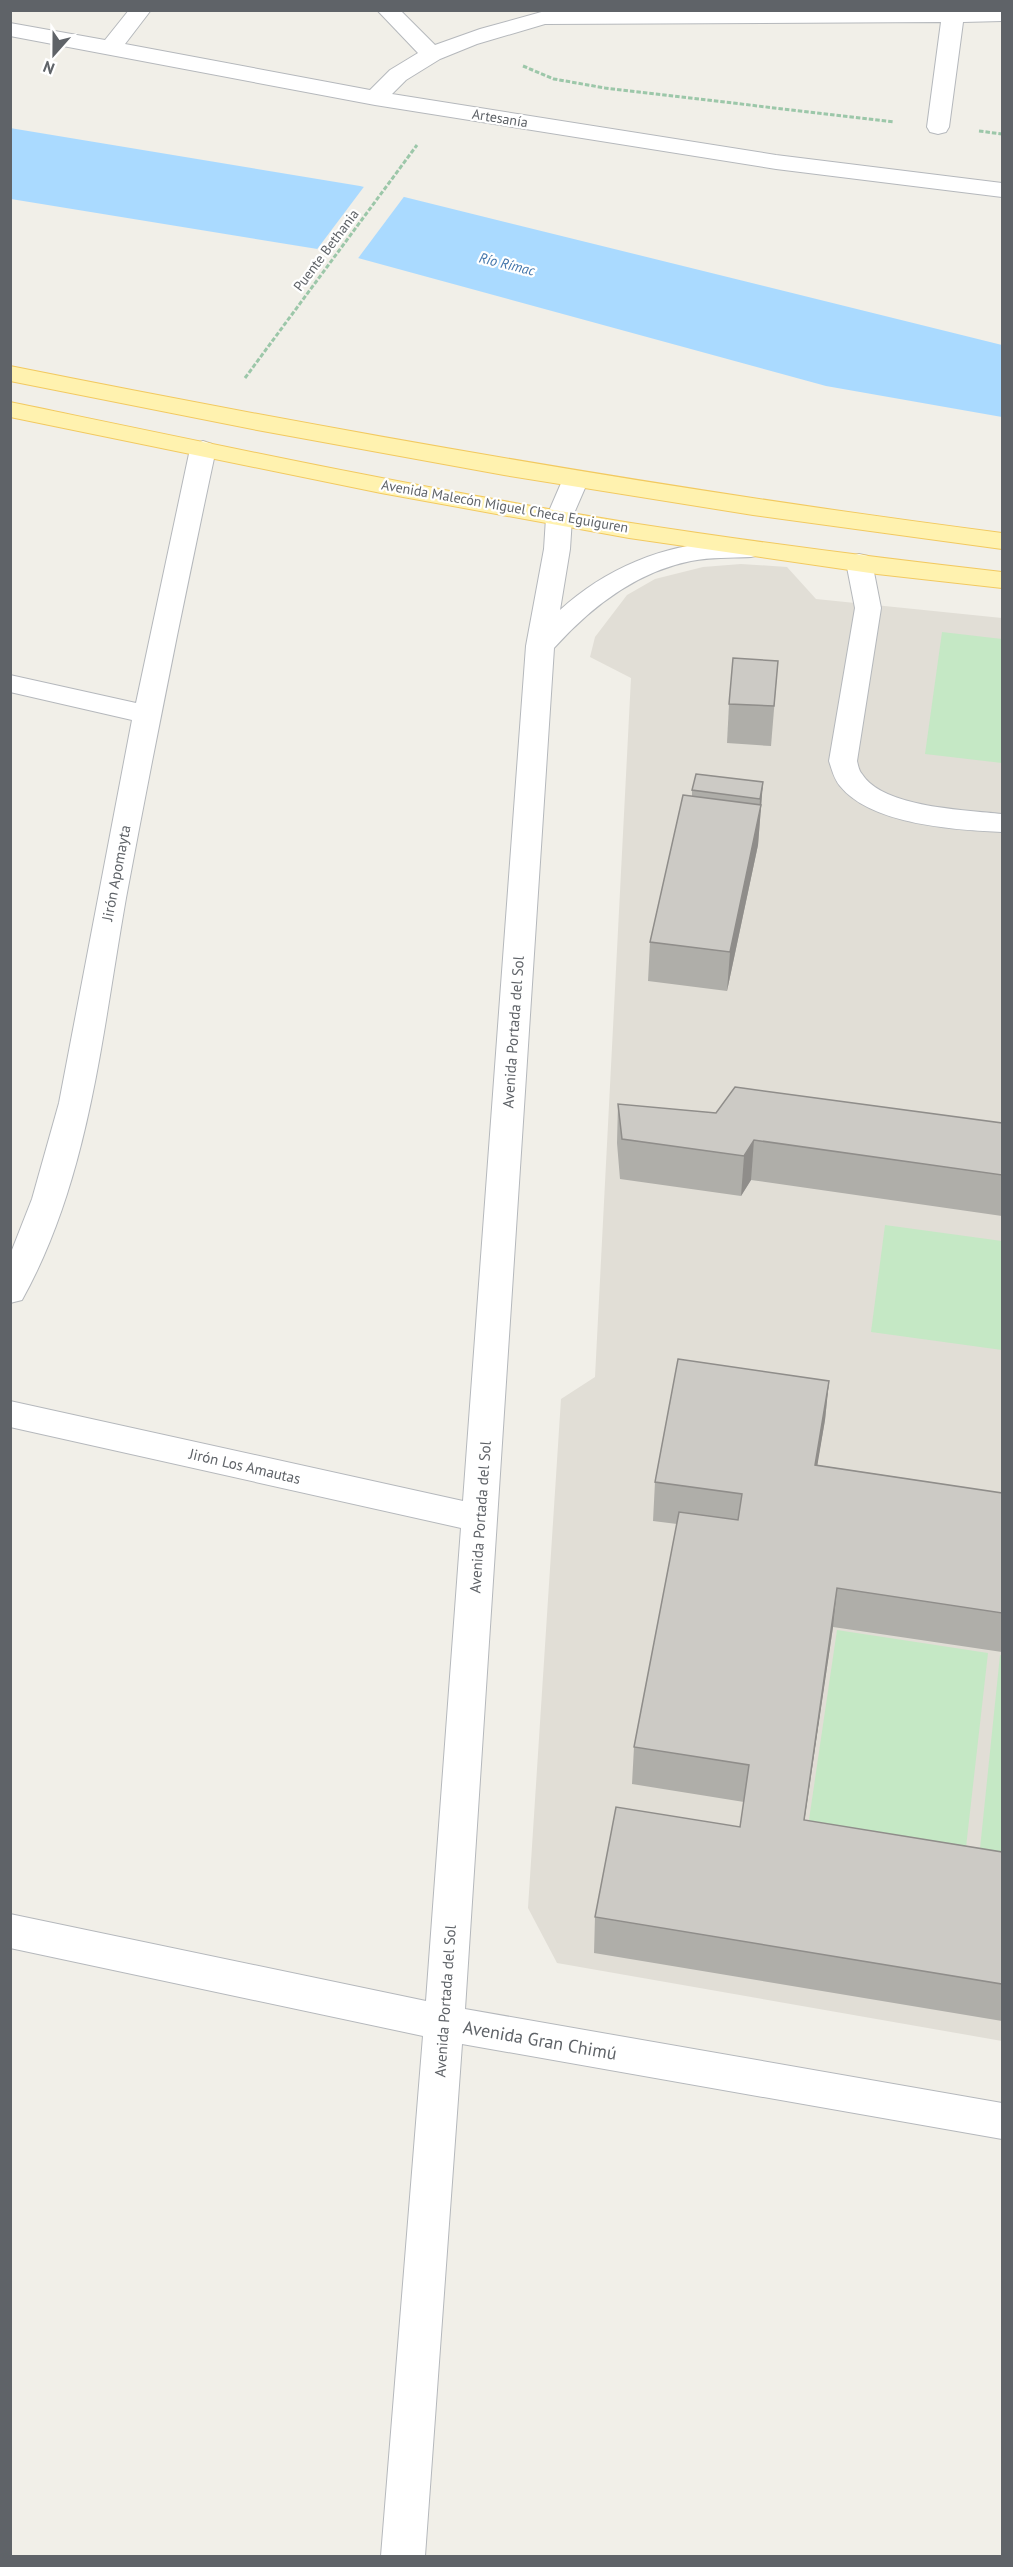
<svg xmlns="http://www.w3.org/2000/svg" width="1013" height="2567" font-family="'PT Sans',sans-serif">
<rect width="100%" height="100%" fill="#f1efe8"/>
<path fill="#e1ded6" d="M741,564L787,567L816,599L1002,618V2041L557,1963L528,1908L561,1399L595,1377L631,678L590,657L595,637L627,595L655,579L703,567Z"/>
<g fill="#c5e8c5">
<path d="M942,632L1002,639V763L925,754Z"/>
<path d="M885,1225L1002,1241V1350L871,1332Z"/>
<path d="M837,1630L988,1653L964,1865L806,1840Z"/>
<path d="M1000,1655L1002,1656V1871L978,1868Z"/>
</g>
<path fill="#aadaff" d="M10,128L360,186L1002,345V417L826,386L336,252L11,199Z"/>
<path fill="#f1efe8" d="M366,184L406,194L356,261L315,252Z"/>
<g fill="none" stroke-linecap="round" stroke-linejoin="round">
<g stroke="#b5b8bc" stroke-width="2">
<g id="minor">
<path d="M129,10H151L125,44L370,90L390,70L418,53L377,10H400L435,45L480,29L545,11L1002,10V21L963,22L949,127L946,132L938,134L930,132L927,127L941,22L545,24L477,44L440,59L406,80L392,94L776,155L1002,183V197L776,169L375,105L10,36V23L105,40Z"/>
<path d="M203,441L212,444L216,449C184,598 154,748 126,898C102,1033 90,1178 22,1300L10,1303V1255L32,1199L59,1103L132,720L10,692V675L136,703L190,449L194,444Z"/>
<path d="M575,473L584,476L588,481L572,518L570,549L560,610C605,569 663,544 724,542C736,542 748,540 760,543L764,549L760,555L751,557C731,558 711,557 691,561C636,572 591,607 554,648L465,2009L1002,2103V2139L462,2044L425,2556H381L423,2036L10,1948V1914L426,2001L461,1528L10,1427V1401L463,1501L526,646L544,549L546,518L562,481L566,476Z"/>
<path d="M859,554L868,556L872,562L881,608L857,761C858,765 859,771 862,774C883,808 967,810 1002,814V832C957,830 871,825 840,786C834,779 832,770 829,761L855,608L846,562L850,556Z"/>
</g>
</g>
<g stroke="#f2c960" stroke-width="2">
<g id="major">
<path d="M10,366C339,432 669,490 1002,533V549L753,515L504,475L257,430L10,381Z"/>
<path d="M10,402C217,445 423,489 631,523C754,542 878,558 1002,572V588L877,574L629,538L381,493L10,417Z"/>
</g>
</g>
<g stroke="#9cc7a9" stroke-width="3" stroke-dasharray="4.5 2" stroke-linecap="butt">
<path d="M523,66L554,79L605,88L894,122"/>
<path d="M979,131L1002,134"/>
<path d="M245,378L417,145"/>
</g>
<use href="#minor" fill="#fff" fill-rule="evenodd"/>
<use href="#major" fill="#fff2af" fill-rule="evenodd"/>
</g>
<g fill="#afaea9">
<path d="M778,661L771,746L727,743L729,704Z"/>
<path d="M763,782L758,845L727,991L648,981L650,942L692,796V790Z"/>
<path d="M618,1104L716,1113L1002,1123V1216L751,1180L741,1196L620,1179L617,1143Z"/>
<path d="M829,1381L825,1420L817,1465L1002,1493V1652L833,1627L804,1821L1002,1852V2021L594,1953L595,1917L740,1827L744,1802L632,1784L634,1747L677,1524L653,1521L655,1482Z"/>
</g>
<g fill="#8f8d8a">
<path d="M763,782L758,845L727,991L730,952L759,812L760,799Z"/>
<path d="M754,1140L751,1180L741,1196L744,1156Z"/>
<path d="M829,1381L825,1420L811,1503L815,1465Z"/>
<path d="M837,1588L833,1627L799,1857L804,1820Z"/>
</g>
<g fill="#cccac5" stroke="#8f8d8a" stroke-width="1.5">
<path d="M733,658L778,661L774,706L729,704Z"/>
<path d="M696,774L763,782L760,799L692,790Z"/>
<path d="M683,795L761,805L730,952L650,942Z"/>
<path d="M735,1087L1002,1123V1175L754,1140L744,1156L622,1139L618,1104L716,1113Z"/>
<path d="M678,1359L829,1381L815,1465L1002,1493V1613L837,1588L804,1820L1002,1852V1984L595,1917L616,1807L740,1827L749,1765L634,1747L679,1512L738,1520L742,1494L655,1482Z"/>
</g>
<g text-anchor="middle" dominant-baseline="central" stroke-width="4.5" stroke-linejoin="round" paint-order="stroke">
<g font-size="14" fill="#5f6368" stroke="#fff">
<text transform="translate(500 118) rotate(9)">Artesanía</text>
<text transform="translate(326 250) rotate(-53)">Puente Bethania</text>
<text transform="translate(505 506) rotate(10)">Avenida Malecón Miguel Checa Eguiguren</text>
</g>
<g font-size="14" font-style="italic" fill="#4174aa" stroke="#fff">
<text transform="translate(507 264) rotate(14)">Río Rímac</text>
</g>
<g font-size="15" fill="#5f6368" stroke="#fff">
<text transform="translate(116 873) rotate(-79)">Jirón Apomayta</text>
<text transform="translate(513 1032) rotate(-86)">Avenida Portada del Sol</text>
<text transform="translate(245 1466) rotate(13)">Jirón Los Amautas</text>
<text transform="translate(480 1517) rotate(-86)">Avenida Portada del Sol</text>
<text transform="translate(445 2001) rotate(-86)">Avenida Portada del Sol</text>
</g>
<g font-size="18" fill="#5f6368" stroke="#fff">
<text transform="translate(540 2040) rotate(10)">Avenida Gran Chimú</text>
</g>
</g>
<rect width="1013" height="2567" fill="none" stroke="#5f6368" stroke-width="24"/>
<g transform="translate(54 54) rotate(201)" stroke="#ffffff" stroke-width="4.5" paint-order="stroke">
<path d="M0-4.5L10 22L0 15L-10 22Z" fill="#5f6368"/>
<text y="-9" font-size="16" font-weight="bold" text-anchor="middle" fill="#5f6368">N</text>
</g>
</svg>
